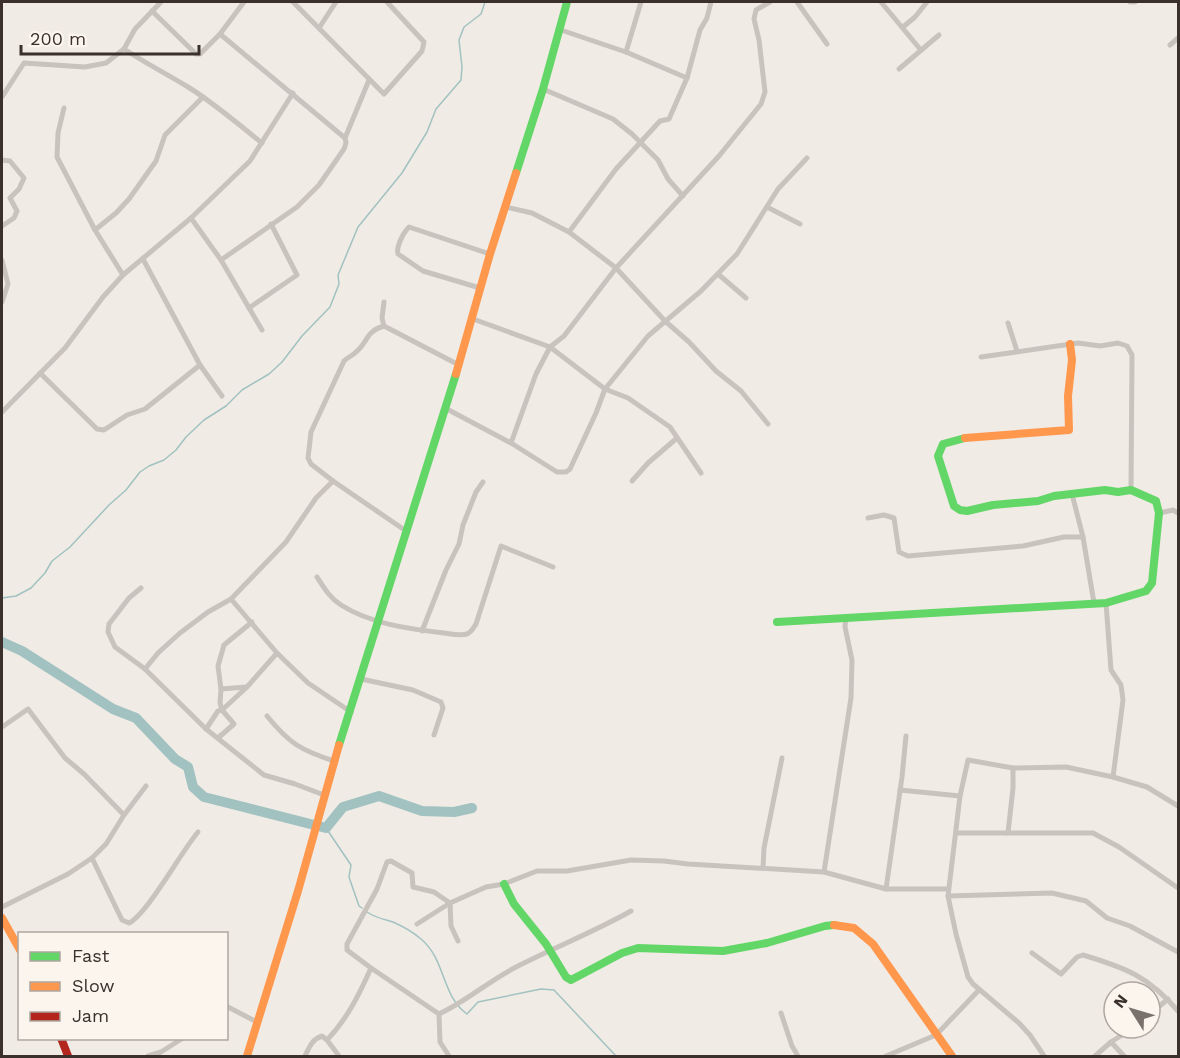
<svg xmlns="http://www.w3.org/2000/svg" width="1180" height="1058" font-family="'Work Sans',sans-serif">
<rect width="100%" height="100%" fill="#f0ebe5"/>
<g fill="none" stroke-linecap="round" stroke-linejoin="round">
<g stroke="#a1c2c1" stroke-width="1.5">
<path d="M2,598L16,596L31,588L45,573L52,561L70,547L109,505L126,490L140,472L149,466L164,460L176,450L186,437L204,420L226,406L242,390L269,374L282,362L302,336L330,307L339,284L338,275L358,227L402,173L427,132L436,109L461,80L462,67L459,40L464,27L481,14L485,2"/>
<path d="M326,828L351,865L349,877L359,906L362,908"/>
<path d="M367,912C376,918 383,919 393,922C402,926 414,933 421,939C446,960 441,995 467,1014L478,1002L541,989L554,990L616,1056"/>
</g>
<path stroke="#a1c2c1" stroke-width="10" d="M2,642L22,651L113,709L136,718L175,759L188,767L193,787L204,797L326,828L343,807L379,796L422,811L454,812L472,808"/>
<g stroke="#c9c3be" stroke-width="5">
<path d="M293,2L384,94L422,51L424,42L387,2"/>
<path d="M797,2L827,44"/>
<path d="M881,2L920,49"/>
<path d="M1130,2H1135"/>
<path d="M152,11L196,54H200L220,34L244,2"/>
<path d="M903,27L915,17L927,2"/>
<path d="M319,28L336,2"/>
<path d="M558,29L626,52L687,78"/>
<path d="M220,34L345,138"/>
<path d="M1170,45L1178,38"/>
<path d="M124,49C145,63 167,74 188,87C214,103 238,124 262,143"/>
<path d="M626,52L641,2"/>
<path d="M899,69L939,35"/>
<path d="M543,89L613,119L632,134L658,160L668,179L683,196"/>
<path d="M2,97L24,63L85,67L106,63L124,49L135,29L161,2"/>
<path d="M64,108L58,133L57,157L95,230L123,275"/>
<path d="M2,160L10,161L24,178L19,189L10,198L17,211L14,218L2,226"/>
<path d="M506,207L532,213L569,232L616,268L665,321L689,342L716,371L741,391L768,424"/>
<path d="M767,207L800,224"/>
<path d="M191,218L221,260L262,330"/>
<path d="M95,230L116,213L129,199L156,161L165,135L203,97"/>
<path d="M569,232L616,169L660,121L669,119L687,78L700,30L707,18L711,2"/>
<path d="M143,259L200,365L222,396"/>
<path d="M2,260L8,284L2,302"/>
<path d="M221,260L297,207L319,185L344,149L346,143L345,138L369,80"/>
<path d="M718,274L746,298"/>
<path d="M480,288L423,271L398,254C396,247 403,233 409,227L490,254"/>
<path d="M384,302L382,318L384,326L459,365"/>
<path d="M249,308L297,275L271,224"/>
<path d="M473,319L550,347L605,389L628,398L670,427L701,473"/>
<path d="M1008,323L1017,351"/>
<path d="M384,326C366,331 368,342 356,352C352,356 348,357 344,361L311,432L308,458L311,464L333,481L406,531"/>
<path d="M981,357L1078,343L1100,346L1118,343L1127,346L1132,355L1131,490"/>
<path d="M40,373L97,429L104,430L127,415L145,409L200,365"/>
<path d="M445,408L511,443L557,472H566L570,469L596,413L605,389L648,336L701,291L737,254L778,189L807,158"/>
<path d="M2,412L65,348L103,297L123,275L191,218L250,161L293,93"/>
<path d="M511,443L536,374L550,347L564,336L616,268L719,156L761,104L765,92L759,40L754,19L756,10L770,2"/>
<path d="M632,481L648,463L677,438"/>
<path d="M1072,494L1083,537L1094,603"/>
<path d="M1159,513L1173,510L1178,513"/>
<path d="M868,518L884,515L894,518L899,552L908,556L1023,546L1064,537H1083"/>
<path d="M317,577C324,588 330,598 341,605C371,624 409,629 444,633C451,634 460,636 467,634C472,632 473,628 476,624L501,546L553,567"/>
<path d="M141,588L129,598L109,624L108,632L115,647L145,669L206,729L264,775L295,784L324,795"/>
<path d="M231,599L277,653L308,683L351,712"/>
<path d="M1106,603L1111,670L1121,685L1123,700L1113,777"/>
<path d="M422,631L446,570L459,544L463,525L476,492L483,482"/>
<path d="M145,669L158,653L180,633L208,612L231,599L286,542L316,498L333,481"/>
<path d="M361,679L413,690L441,702L443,708L434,735"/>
<path d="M221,689L246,687"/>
<path d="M267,716C289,743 300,750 334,761"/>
<path d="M2,727L28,709L65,758L84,774L124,815"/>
<path d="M206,729L218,711L222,710L247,687L277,653"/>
<path d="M218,738L234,724L222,710L220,703L221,689L218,666L224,645L252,622"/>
<path d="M900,790L960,796"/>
<path d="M956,833H1093L1119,847L1178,888"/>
<path d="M1008,833L1013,788V768"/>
<path d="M92,858L122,920L129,923C148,913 181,852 198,832"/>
<path d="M763,868L764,848L782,758"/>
<path d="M824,872L851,698L852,660L845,627L846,618"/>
<path d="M886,889L902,777L906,736"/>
<path d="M948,896L1052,893L1086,901L1107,918L1130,926L1178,952"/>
<path d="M2,907L68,874L92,858L106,844L124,815L146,786"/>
<path d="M417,924L450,903L486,887L504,884L537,871H567L631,860L664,861L688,864L824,872L886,889H948"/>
<path d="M1032,953L1061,974L1077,957L1083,955C1126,968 1148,976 1178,1011"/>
<path d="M226,1006L257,1022"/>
<path d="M781,1013L792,1046L798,1056"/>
<path d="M439,1014C467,1001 490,980 518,966C555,947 594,932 631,911"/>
<path d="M1150,1014L1168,999"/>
<path d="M327,1040C347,1019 359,995 371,968"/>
<path d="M1111,1042L1124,1056"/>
<path d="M148,1056L161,1052L183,1038"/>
<path d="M305,1056C309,1048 312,1039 322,1036L327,1040L339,1056"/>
<path d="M449,1056L440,1042L439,1014L371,968L347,950V944L377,889L387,862L391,861L412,873L413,887L434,892L450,903L451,926L458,941"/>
<path d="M886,1056L936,1035L979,990"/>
<path d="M1044,1056L1030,1035L1019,1023L973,984L968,977L956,934L948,896L960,796L968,760L1013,768L1066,767L1113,777L1147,787L1178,806"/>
<path d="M1095,1056L1111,1042L1133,1028"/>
</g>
<g stroke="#63d668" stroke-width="8">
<path d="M516,173L543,89L567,2"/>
<path d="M777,622L1106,603L1146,591L1152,583L1159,513L1156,501L1131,490L1118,492L1105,490L1054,496L1038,501L993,505L967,511L960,510L954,506L938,456L943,444L965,438"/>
<path d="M339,745L456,374"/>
<path d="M504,884L514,904L546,944L566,977L571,980L622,953L638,948L723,951L767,943L825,926L834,925"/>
</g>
<g stroke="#ff974d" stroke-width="8">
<path d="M456,374L490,254L516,173"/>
<path d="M965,438L1069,430L1068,396L1072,360L1070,344"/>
<path d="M2,918L20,950"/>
<path d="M834,925L854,928L873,944L952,1056"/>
<path d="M247,1056L298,891L339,745"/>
</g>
<path stroke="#b3261e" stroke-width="8" d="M61,1038L68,1056"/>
</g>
<rect width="1180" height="1058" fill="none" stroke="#3b302b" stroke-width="6"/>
<rect x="18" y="932" width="210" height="108" fill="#fbf5ee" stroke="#aea6a0" stroke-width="1.5"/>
<rect x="30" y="952" width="30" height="9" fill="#63d668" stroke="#aea6a0" stroke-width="1.5"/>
<text x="72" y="962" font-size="18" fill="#3b302b">Fast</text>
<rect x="30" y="982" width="30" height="9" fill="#ff974d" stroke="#aea6a0" stroke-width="1.5"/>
<text x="72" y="992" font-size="18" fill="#3b302b">Slow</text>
<rect x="30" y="1012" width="30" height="9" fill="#b3261e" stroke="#aea6a0" stroke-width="1.5"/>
<text x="72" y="1022" font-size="18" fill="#3b302b">Jam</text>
<g transform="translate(1132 1010) rotate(307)"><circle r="28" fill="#fbf5ee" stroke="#aea6a0" stroke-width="1.5"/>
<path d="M0-4.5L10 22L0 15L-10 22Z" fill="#7a716c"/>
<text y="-9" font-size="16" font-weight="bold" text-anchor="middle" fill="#3b302b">N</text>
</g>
<path d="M21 45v9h178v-9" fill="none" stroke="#3b302b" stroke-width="3"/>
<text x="30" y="45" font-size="18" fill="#3b302b" stroke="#fbf5ee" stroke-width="4.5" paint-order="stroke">200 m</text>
</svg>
